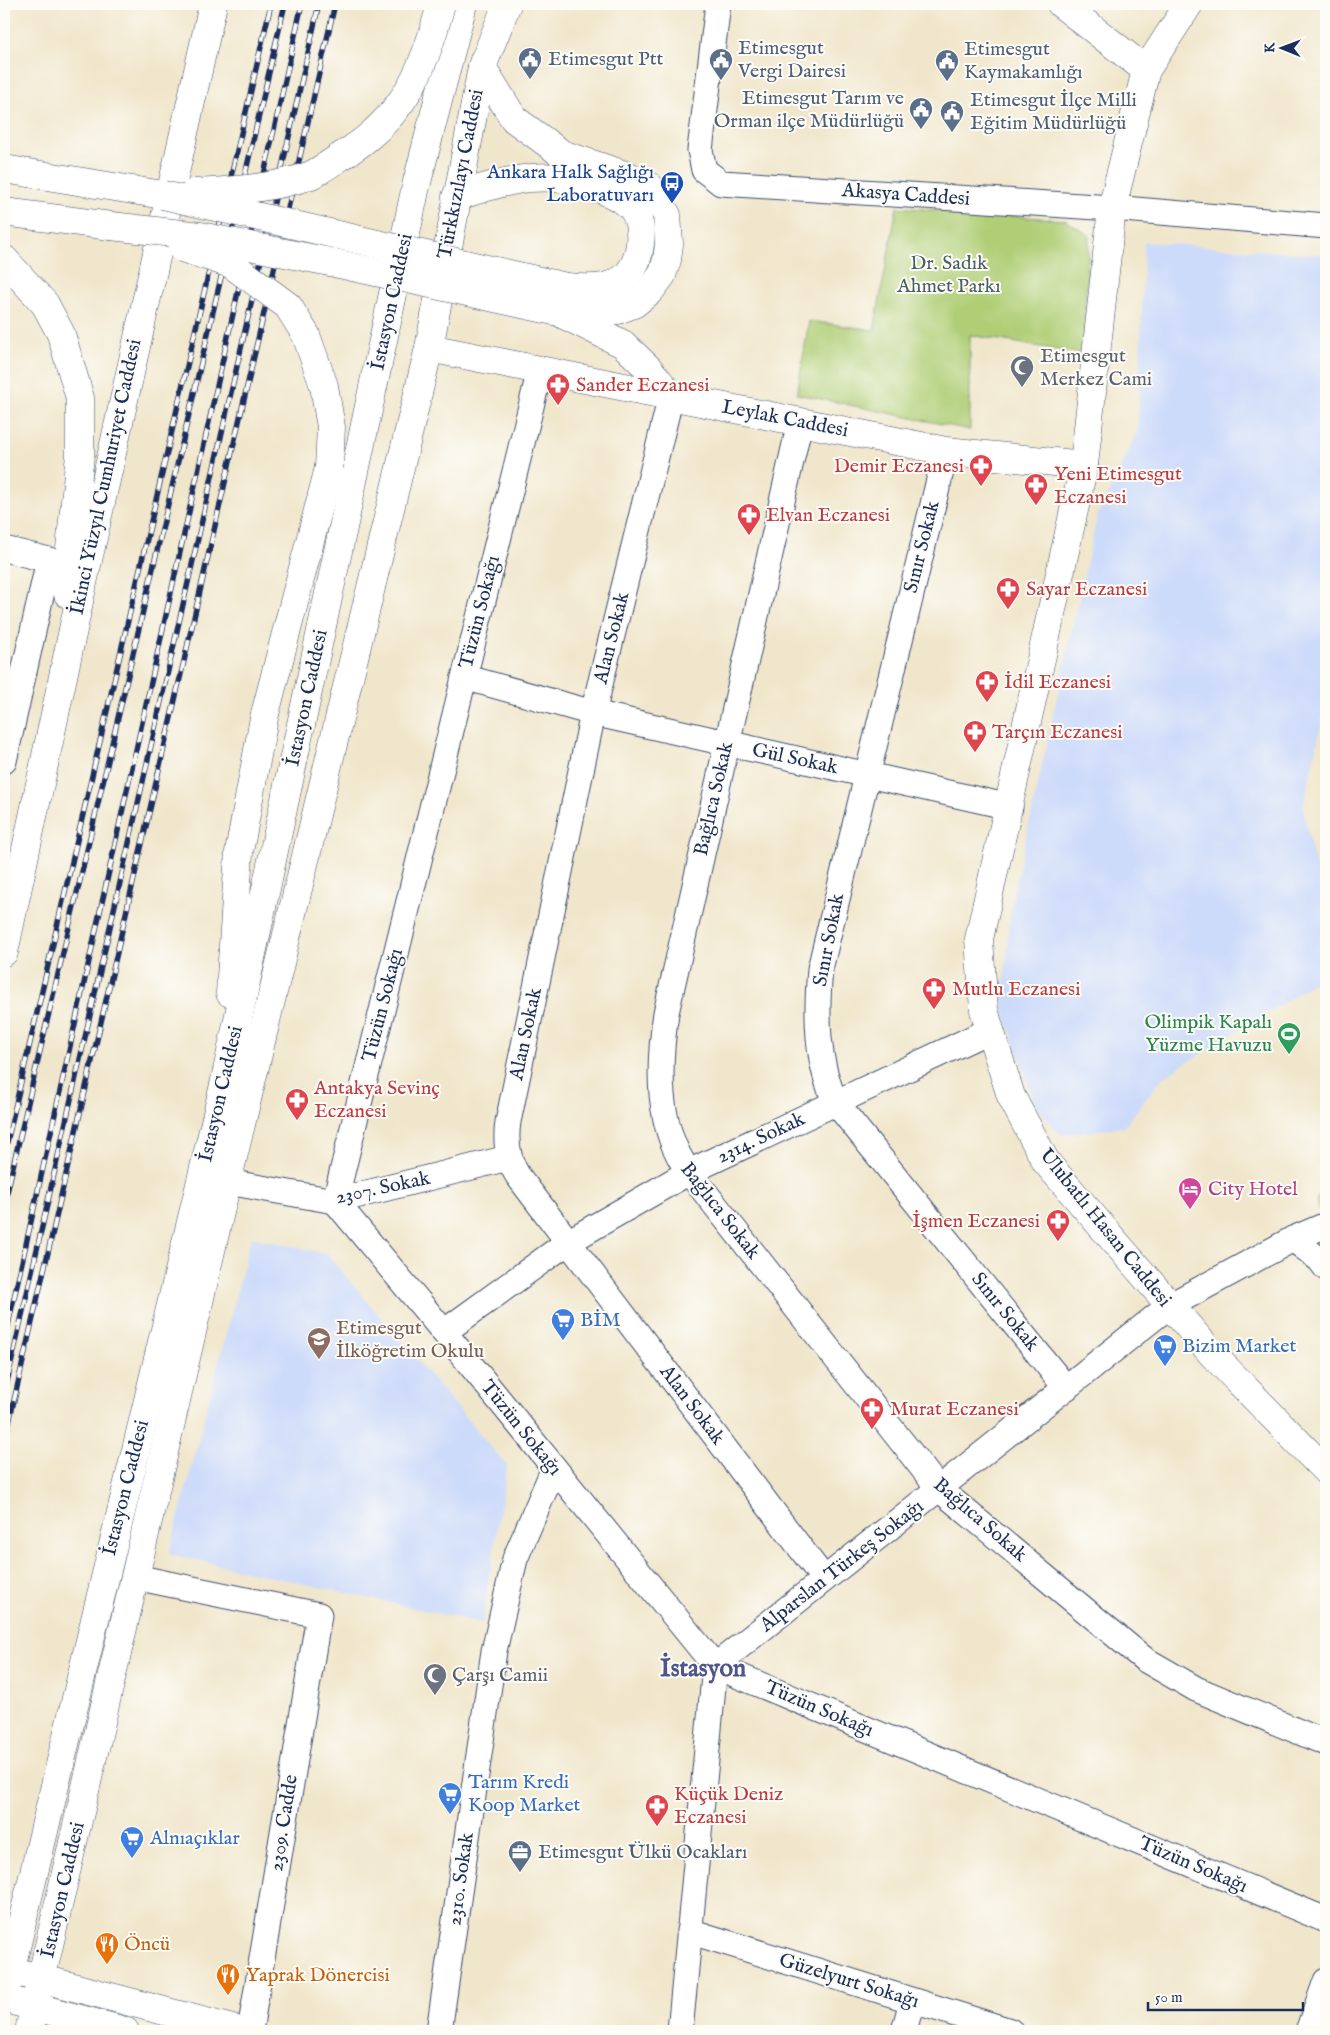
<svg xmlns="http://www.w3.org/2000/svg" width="1330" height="2035" font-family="'IM FELL English',serif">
<rect width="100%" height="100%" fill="#fdfcf7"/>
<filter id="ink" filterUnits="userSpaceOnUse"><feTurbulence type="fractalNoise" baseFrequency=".02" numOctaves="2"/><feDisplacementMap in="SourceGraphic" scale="10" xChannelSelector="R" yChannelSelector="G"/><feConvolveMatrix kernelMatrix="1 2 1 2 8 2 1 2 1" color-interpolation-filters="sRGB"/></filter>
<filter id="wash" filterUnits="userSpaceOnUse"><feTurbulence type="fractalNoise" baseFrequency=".0096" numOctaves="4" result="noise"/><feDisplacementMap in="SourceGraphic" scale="20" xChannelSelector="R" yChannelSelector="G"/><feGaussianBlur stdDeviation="1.12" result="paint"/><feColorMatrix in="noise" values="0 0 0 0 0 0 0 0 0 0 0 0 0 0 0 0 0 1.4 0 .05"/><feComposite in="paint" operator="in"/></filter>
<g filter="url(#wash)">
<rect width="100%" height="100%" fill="#f0e6cb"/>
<g fill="#cddbfa">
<path d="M1144,242L1326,255V703L1303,808L1317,873L1326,883V974L1285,1002L1163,1077L1124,1127L1061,1135L1036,1106L1002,1006L1011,905L1097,517L1138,431Z"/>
<path d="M251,1237L327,1254L507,1466L482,1623L169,1554Z"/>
</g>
<g fill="#afce75" stroke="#657e6a">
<path d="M897,207L1065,220L1089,235L1083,354L970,335V430L797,394L809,321L874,330Z"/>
<path d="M1326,1186V1227L1316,1200Z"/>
</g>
</g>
<g filter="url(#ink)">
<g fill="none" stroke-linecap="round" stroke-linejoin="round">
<g stroke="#3b4a6e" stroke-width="27">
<g id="street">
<path d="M718,4L700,150L704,170L721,183L1112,208L1326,226"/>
<path d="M540,370L335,1201L444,1332L715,1666L1326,1920"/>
<path d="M671,396L593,713L508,1122C505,1142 507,1159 518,1176L824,1579"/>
<path d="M800,422L666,1013C658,1066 656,1127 689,1172L939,1489L1144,1659L1196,1689L1326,1743"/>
<path d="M946,451L820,969C816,1014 816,1062 836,1103L1066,1388"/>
<path d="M4,549L49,560L4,761"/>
<path d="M464,677L593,713L1010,807"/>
<path d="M227,1182L335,1201L508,1158"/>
<path d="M1293,1239L1320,1260L1326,1268"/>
<path d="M444,1332L568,1242L689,1172L990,1030"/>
<path d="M135,1577L319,1615L250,2031"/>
<path d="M689,1931L1010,2031"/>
<path d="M439,2031L494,1651L515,1559L554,1468"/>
<path d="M680,2031L715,1666L1169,1306L1293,1239L1326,1225"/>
<path d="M904,2031L912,2001"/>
<path d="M1308,2031L1326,1981"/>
</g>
</g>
<g stroke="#3b4a6e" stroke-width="29">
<g id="secondary">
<path d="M1061,4L1146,70"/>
<path d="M1189,4L1146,70L1112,208L1084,465L979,939L984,1010L990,1030L1011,1096L1046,1162L1213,1355L1326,1471"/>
<path d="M4,169L163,195"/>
<path d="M4,212L111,226"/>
<path d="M4,259L45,304L61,334L80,398V455L69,558L68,594"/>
<path d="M429,348L946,451L1084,465"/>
<path d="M4,952L86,569L213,4"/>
</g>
</g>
<g stroke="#3b4a6e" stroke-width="29">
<g id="primary">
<path d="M484,60L482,67L514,119L562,154L631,177L650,187L667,215L669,244L667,260L662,275L650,291L634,304L618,310L559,312"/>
<path d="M456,197C507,179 552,167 603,190C614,195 624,199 632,208C640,218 641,232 640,244C635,288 602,291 566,287"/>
<path d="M564,315L623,344L648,368L671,396"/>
<path d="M230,993L239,852L264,718L329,468"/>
<path d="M24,1974L240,2031"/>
<path d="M4,1997L224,1085L416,186L463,4"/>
<path d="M17,2002L125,2031"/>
<path d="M29,2031L227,1182L429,348L482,67L507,4"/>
</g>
</g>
<use href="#street" stroke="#fff" stroke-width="25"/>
<use href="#secondary" stroke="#fff" stroke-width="28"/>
<use href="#primary" stroke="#fff" stroke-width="28"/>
<g stroke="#1b2f5e" stroke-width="5.5">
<g id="rail">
<path d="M4,1155L271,4"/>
<path d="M4,1205L285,4"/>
<path d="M4,1343L302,4"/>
<path d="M4,1395L319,4"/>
<path d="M4,1444L335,4"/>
</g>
</g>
<use href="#rail" stroke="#fdfcf7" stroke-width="4" stroke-dasharray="11" stroke-linecap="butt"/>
<g stroke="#3b4a6e" stroke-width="29" stroke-linecap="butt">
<g id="primary-bridge">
<path d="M195,193C231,191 277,188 311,175C321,170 331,163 340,157C402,120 424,72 441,4"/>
<path d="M163,195L566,287"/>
<path d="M111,226L200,236L330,262L559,312"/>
<path d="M182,248L231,264L288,306L306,335L324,386L331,427L329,468"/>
</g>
</g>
<use href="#primary-bridge" stroke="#fff" stroke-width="28"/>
</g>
</g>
<defs>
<g id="civic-pin" transform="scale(1.25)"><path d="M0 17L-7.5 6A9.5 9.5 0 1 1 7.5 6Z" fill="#5c6f8a" stroke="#fdfcf7"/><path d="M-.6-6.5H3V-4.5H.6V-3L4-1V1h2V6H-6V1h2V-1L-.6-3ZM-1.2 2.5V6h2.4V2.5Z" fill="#fff"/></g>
<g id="bus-pin" transform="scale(1.25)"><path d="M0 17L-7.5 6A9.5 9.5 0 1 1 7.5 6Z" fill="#1a4fb4" stroke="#fdfcf7"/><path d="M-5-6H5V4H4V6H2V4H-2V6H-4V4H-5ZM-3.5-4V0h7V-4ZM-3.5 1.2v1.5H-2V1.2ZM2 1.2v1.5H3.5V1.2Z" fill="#fff"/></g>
<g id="mosque-pin" transform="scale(1.25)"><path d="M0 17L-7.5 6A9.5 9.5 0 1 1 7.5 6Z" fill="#6b7280" stroke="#fdfcf7"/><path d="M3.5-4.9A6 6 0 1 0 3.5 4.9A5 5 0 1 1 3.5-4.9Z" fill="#fff"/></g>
<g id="pharmacy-pin" transform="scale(1.25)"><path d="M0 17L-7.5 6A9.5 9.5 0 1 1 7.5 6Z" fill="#e0444e" stroke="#fdfcf7"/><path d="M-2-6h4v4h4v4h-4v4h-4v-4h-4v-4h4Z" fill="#fff"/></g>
<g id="stadium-pin" transform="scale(1.25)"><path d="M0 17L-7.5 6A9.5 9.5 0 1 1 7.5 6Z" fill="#2e9e5b" stroke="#fdfcf7"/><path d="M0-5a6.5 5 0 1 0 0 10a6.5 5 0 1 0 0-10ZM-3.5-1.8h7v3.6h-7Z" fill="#fff"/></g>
<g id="hotel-pin" transform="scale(1.25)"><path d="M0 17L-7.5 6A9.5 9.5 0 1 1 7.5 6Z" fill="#d1479c" stroke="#fdfcf7"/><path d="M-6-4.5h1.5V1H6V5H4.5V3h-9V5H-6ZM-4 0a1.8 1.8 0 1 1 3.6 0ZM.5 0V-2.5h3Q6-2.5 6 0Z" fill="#fff"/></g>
<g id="supermarket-pin" transform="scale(1.25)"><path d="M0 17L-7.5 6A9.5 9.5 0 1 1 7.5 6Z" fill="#3f7fe0" stroke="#fdfcf7"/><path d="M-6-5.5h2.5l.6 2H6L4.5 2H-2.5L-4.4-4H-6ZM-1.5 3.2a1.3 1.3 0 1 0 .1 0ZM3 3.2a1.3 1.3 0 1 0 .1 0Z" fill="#fff"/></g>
<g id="school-pin" transform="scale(1.25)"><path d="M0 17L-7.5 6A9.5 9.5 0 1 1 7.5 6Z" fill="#8d6e63" stroke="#fdfcf7"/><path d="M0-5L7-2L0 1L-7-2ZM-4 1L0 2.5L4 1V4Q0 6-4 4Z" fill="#fff"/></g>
<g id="office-pin" transform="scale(1.25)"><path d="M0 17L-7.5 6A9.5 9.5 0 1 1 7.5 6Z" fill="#5c6f8a" stroke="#fdfcf7"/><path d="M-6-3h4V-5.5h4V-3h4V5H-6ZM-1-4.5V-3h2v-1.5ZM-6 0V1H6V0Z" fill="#fff"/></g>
<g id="restaurant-pin" transform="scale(1.25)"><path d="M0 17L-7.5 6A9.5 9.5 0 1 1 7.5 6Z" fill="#e8710a" stroke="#fdfcf7"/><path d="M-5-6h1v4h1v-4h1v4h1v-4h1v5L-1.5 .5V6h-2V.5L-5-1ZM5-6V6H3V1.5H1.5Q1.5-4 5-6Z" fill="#fff"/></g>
</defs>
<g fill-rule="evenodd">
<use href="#civic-pin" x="530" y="59"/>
<use href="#civic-pin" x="721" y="60"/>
<use href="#civic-pin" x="947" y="61"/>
<use href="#civic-pin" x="921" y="109"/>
<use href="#civic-pin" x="952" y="112"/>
<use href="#bus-pin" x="672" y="183"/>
<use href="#mosque-pin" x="1022" y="367"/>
<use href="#pharmacy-pin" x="558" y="385"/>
<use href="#pharmacy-pin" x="981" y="466"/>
<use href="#pharmacy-pin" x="1036" y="485"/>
<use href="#pharmacy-pin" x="749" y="515"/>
<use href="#pharmacy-pin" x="1008" y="589"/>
<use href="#pharmacy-pin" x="987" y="682"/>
<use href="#pharmacy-pin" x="975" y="732"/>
<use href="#pharmacy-pin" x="934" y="989"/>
<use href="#stadium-pin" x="1289" y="1034"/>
<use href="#pharmacy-pin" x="297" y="1100"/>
<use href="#hotel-pin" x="1190" y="1189"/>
<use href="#pharmacy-pin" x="1058" y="1221"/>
<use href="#supermarket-pin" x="563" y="1320"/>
<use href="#school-pin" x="319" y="1339"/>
<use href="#supermarket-pin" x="1165" y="1346"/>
<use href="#pharmacy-pin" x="872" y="1409"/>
<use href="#mosque-pin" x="435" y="1675"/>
<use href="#supermarket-pin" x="450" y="1794"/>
<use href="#pharmacy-pin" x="657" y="1806"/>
<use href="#supermarket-pin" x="132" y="1838"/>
<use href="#office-pin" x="520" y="1852"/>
<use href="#restaurant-pin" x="107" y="1944"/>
<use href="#restaurant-pin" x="228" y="1975"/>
</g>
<g text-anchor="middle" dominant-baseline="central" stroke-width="4" stroke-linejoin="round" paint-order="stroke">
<g font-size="20" fill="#4e5e75" stroke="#fdfcf7" text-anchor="start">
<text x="738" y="48">Etimesgut<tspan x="738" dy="23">Vergi Dairesi</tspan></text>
<text x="964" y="49">Etimesgut<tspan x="964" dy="23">Kaymakamlığı</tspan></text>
<text x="548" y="59">Etimesgut Ptt</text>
<text x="904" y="98" text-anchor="end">Etimesgut Tarım ve<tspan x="904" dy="23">Orman ilçe Müdürlüğü</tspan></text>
<text x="970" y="100">Etimesgut İlçe Milli<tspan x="970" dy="23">Eğitim Müdürlüğü</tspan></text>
<text x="538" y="1852">Etimesgut Ülkü Ocakları</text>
</g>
<g font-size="20" fill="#164399" stroke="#fdfcf7" text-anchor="end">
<text x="654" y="172">Ankara Halk Sağlığı<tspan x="654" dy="23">Laboratuvarı</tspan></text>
</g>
<g font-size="20" fill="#1b2f5e" stroke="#fdfcf7">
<text transform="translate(461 174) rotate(-79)">Türkkızılayı Caddesi</text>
<text transform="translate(906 195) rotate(4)">Akasya Caddesi</text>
<text transform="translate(392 302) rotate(-78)">İstasyon Caddesi</text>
<text transform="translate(785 419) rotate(11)">Leylak Caddesi</text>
<text transform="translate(106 477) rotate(-78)">İkinci Yüzyıl Cumhuriyet Caddesi</text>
<text transform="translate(922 547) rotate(-76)">Sınır Sokak</text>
<text transform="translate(480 612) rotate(-76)">Tüzün Sokağı</text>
<text transform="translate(612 638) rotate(-76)">Alan Sokak</text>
<text transform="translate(307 698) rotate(-78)">İstasyon Caddesi</text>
<text transform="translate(795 759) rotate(12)">Gül Sokak</text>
<text transform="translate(714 799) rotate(-77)">Bağlıca Sokak</text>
<text transform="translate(829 940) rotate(-79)">Sınır Sokak</text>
<text transform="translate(383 1005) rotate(-76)">Tüzün Sokağı</text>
<text transform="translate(526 1034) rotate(-78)">Alan Sokak</text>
<text transform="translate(221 1094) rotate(-77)">İstasyon Caddesi</text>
<text transform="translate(761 1138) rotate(-25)">2314. Sokak</text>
<text transform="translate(383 1188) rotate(-12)">2307. Sokak</text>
<text transform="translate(720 1211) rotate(52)">Bağlıca Sokak</text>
<text transform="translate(1105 1228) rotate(51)">Ulubatlı Hasan Caddesi</text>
<text transform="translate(1005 1312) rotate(51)">Sınır Sokak</text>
<text transform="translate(692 1405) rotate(53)">Alan Sokak</text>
<text transform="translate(521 1428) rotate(51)">Tüzün Sokağı</text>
<text transform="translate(126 1488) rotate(-76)">İstasyon Caddesi</text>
<text transform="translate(980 1520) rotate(41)">Bağlıca Sokak</text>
<text transform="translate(842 1566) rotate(-38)">Alparslan Türkeş Sokağı</text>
<text transform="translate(819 1709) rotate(23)">Tüzün Sokağı</text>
<text transform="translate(284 1823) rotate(-81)">2309. Cadde</text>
<text transform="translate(1193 1865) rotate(23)">Tüzün Sokağı</text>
<text transform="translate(461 1879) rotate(-82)">2310. Sokak</text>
<text transform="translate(63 1890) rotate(-77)">İstasyon Caddesi</text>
<text transform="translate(849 1981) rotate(17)">Güzelyurt Sokağı</text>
</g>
<g font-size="20" fill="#475f65" stroke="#fdfcf7">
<text x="949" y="263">Dr. Sadık<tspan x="949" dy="23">Ahmet Parkı</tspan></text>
</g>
<g font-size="20" fill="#5b616d" stroke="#fdfcf7" text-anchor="start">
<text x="1040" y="356">Etimesgut<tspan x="1040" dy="23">Merkez Cami</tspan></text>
<text x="452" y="1675">Çarşı Camii</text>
</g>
<g font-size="20" fill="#be3a42" stroke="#fdfcf7" text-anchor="start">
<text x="576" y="385">Sander Eczanesi</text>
<text x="964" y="466" text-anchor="end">Demir Eczanesi</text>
<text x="1054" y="474">Yeni Etimesgut<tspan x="1054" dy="23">Eczanesi</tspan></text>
<text x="766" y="515">Elvan Eczanesi</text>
<text x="1026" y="589">Sayar Eczanesi</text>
<text x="1004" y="682">İdil Eczanesi</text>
<text x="992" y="732">Tarçın Eczanesi</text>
<text x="952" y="989">Mutlu Eczanesi</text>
<text x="314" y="1088">Antakya Sevinç<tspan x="314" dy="23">Eczanesi</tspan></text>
<text x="1040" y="1221" text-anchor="end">İşmen Eczanesi</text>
<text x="890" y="1409">Murat Eczanesi</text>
<text x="674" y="1794">Küçük Deniz<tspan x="674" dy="23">Eczanesi</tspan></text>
</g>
<g font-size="20" fill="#27864d" stroke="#fdfcf7" text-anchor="end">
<text x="1272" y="1022">Olimpik Kapalı<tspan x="1272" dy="23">Yüzme Havuzu</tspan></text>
</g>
<g font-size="20" fill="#b23c85" stroke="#fdfcf7" text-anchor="start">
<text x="1208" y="1189">City Hotel</text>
</g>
<g font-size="20" fill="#366cbe" stroke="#fdfcf7" text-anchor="start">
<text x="580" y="1320">BİM</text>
<text x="1182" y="1346">Bizim Market</text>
<text x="468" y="1782">Tarım Kredi<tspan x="468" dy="23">Koop Market</tspan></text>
<text x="150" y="1838">Alnıaçıklar</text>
</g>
<g font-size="20" fill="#785e54" stroke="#fdfcf7" text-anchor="start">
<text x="336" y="1328">Etimesgut<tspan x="336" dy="23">İlköğretim Okulu</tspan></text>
</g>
<g font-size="20" fill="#c56008" stroke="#fdfcf7" text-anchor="start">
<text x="124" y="1944">Öncü</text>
<text x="246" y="1975">Yaprak Dönercisi</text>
</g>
<g font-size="25" font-weight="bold" fill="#4e558a" stroke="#fdfcf7">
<text x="703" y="1669">İstasyon</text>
</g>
</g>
<rect width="1330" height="2035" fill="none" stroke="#fdfcf7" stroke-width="20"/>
<g transform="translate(1282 48) rotate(271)" stroke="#fdfcf7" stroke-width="4" paint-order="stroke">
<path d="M0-4L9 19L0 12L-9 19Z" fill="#1b2f5e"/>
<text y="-8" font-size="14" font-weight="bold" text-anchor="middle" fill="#1b2f5e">K</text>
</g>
<path d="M1148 2002v8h155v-8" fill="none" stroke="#1b2f5e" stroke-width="2.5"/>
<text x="1155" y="2002" font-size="15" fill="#1b2f5e" stroke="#fdfcf7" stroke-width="4" paint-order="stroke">50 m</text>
</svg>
